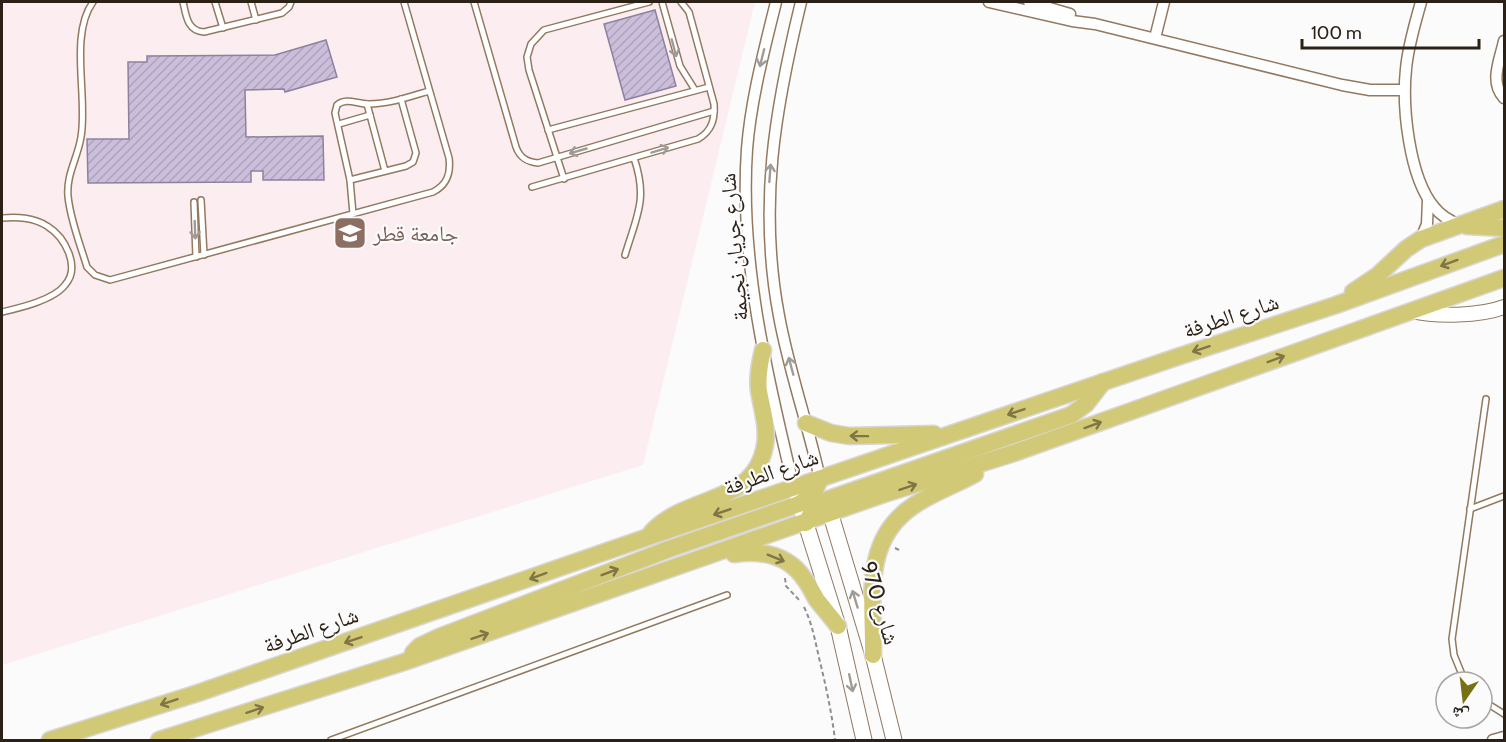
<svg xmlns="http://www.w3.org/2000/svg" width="1506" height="742" font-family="Cabin,'Noto Naskh Arabic',sans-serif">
<defs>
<pattern id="building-hatch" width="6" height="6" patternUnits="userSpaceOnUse" patternTransform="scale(1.5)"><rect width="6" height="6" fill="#cabeda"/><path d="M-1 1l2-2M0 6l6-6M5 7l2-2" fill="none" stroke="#aea3ba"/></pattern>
</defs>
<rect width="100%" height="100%" fill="#fbfbfb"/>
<path fill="#fcedf1" d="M2,2H755L643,465L2,665Z"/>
<g fill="url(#building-hatch)" stroke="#8d81a0" stroke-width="1.5">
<path d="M655,10L676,86L625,100L604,24Z"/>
<path d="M326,40L337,77L285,92L284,89L245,90L246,137L323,136L324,180H263V171H251V182L88,183L87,139H129L128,62H147V56L275,55Z"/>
</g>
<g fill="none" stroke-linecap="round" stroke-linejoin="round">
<g stroke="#927960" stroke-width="8">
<g id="service">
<path d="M93,2C69,35 88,97 81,137C78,157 66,175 68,196C70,219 80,244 87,267L95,275L110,280L433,192C447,185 451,174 449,158L404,2"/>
<path d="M183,2C186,15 187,31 204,32L282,13L289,7L291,2"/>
<path d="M215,2L223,28"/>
<path d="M251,2L256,20"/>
<path d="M474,2L516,147C520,158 527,162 538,163L714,111"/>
<path d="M662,2L680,66L695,90"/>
<path d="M367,104L385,171"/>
<path d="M339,124L370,115"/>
<path d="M548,130L709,87"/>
<path d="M564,179L529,70L527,57L531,44L544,30L649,2"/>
<path d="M350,180L406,166L413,162L416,153L401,99"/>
<path d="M532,187L698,139C712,131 715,119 714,104L689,12L681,2"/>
<path d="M201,200L204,255"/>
<path d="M194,202L196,257"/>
<path d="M353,214L350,180L335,113L337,105C346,97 357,104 368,104C389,104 409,97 429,91"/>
<path d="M625,255C637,215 648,199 634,158"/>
<path d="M2,312C19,308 54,300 65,285C81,267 65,237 47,226C33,217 17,217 2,218"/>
<path d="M1470,509L1504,496"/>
<path d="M1465,682L1454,655L1452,639L1486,399"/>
<path d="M1482,700L1504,714"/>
<path d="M331,740L727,595"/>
</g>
</g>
<g stroke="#927960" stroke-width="13">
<g id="minor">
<path d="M776,2C764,51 751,99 747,149C739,261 768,380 794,488"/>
<path d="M801,2C775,109 758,205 779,316C789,371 808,424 820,479"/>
<path d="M989,2L1072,21L1095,24L1342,85L1370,90H1404"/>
<path d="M1029,2L1070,14"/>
<path d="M1421,2C1415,24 1408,46 1406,69C1402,107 1409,177 1434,207C1441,216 1450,221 1460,225"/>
<path d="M1155,38L1164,2"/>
<path d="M1504,41C1500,60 1489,82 1504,98"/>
<path d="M1421,239L1427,224L1428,200"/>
<path d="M1493,740L1504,737"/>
</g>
</g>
<g stroke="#927960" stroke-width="16">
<path id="tertiary" d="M1412,311C1437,317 1480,316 1504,307"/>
</g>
<g stroke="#927960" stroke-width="17">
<g id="secondary">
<path d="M796,492L838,626L864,740"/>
<path d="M827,502L873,655L894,740"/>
</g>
</g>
<g stroke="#d9d7d5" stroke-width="19">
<g id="primary">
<path d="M1467,226L1504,228"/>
<path d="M1353,292L1377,276L1406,249L1421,239L1504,209"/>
<path d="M806,423L831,433L849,436L934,434"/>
<path d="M806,523L812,511L826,500L1071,415L1086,404L1103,382"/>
<path d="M651,533C685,494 755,506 765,445C768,427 762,409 759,391C757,377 760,363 763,350"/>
<path d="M734,554C762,550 789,555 805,580C810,586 813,594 817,600C824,609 831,617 838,626"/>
<path d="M413,653L420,646L439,637L669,549L799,504L813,494L820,479"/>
<path d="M873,655C874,601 861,541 913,506C932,493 955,485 975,474"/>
<path d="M50,740L198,693L648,537L1177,357L1336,305L1504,244"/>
<path d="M159,740L404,662L884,494L1014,453L1504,278"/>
</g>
</g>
<g stroke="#928d88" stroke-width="2" stroke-dasharray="4.5 3" stroke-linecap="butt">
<path d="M895,548L901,551"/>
<path d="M785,578L786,586L801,602"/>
<path d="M804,607C813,625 816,646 821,666C827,691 832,715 835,740"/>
</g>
<use href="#service" stroke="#fff" stroke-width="5"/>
<use href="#minor" stroke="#fff" stroke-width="10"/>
<use href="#tertiary" stroke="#fff" stroke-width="14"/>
<use href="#secondary" stroke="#fff" stroke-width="15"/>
<use href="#primary" stroke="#d2c976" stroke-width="16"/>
</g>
<defs><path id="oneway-shaft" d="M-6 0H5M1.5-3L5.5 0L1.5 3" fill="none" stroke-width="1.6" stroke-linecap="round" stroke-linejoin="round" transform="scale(1.5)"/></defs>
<g stroke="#a09b97">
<use href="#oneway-shaft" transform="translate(674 48) rotate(75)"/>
<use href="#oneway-shaft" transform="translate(762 58) rotate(104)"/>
<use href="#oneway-shaft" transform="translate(660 150) rotate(-17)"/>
<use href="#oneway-shaft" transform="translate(578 151) rotate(164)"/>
<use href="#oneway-shaft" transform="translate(770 173) rotate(-86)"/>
<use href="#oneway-shaft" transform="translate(195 230) rotate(88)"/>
<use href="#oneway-shaft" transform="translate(791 366) rotate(-105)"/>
<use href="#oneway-shaft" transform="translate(855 599) rotate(-107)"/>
<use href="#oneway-shaft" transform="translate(851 683) rotate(78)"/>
</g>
<g stroke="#7f7546">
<use href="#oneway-shaft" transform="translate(1449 263) rotate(160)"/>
<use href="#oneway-shaft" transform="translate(1201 349) rotate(162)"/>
<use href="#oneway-shaft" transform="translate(1276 359) rotate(-20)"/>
<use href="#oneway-shaft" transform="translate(1016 412) rotate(161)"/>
<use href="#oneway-shaft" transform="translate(1093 425) rotate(-20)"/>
<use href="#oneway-shaft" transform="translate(859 436) rotate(-179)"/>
<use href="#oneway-shaft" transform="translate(908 487) rotate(-18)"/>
<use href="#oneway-shaft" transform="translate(722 512) rotate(161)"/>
<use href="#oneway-shaft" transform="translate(776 558) rotate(22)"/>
<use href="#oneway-shaft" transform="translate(610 572) rotate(-21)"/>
<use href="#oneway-shaft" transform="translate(538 576) rotate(160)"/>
<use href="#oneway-shaft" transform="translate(480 636) rotate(-19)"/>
<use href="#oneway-shaft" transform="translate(353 640) rotate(161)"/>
<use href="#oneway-shaft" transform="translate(169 702) rotate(162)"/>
<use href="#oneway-shaft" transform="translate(255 710) rotate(-18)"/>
</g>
<defs>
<g id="university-square" transform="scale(1.725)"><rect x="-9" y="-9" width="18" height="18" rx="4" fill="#8d6e63" stroke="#fbfbfb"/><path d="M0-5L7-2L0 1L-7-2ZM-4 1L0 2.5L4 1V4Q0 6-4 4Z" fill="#fff"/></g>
</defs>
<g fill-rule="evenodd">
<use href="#university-square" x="350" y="233"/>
</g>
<g text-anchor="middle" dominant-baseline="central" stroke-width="4.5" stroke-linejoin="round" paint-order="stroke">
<g font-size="22" fill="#785e54" stroke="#fbfbfb" text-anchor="start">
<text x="373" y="233">جامعة قطر</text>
</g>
<g font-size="22" fill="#2c2117" stroke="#fbfbfb">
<text transform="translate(734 247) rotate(-95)">شارع جريان نجيمة</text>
<text transform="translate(1231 316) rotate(-18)">شارع الطرفة</text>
<text transform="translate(771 472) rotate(-19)">شارع الطرفة</text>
<text transform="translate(880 603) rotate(73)">شارع 970</text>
<text transform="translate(311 630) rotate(-19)">شارع الطرفة</text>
</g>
</g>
<rect width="1506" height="742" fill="none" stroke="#2c2117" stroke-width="6"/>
<g transform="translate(1464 700) rotate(194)"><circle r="28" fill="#fbfbfb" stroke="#a8a4a0" stroke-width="1.5"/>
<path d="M0-4.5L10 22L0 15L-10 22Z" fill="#787113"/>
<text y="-9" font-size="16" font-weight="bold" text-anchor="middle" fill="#2c2117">ش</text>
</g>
<path d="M1302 39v9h177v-9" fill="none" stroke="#2c2117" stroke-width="3"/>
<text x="1311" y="39" font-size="18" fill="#2c2117" stroke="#fbfbfb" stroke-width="4.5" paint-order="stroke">100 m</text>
</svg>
